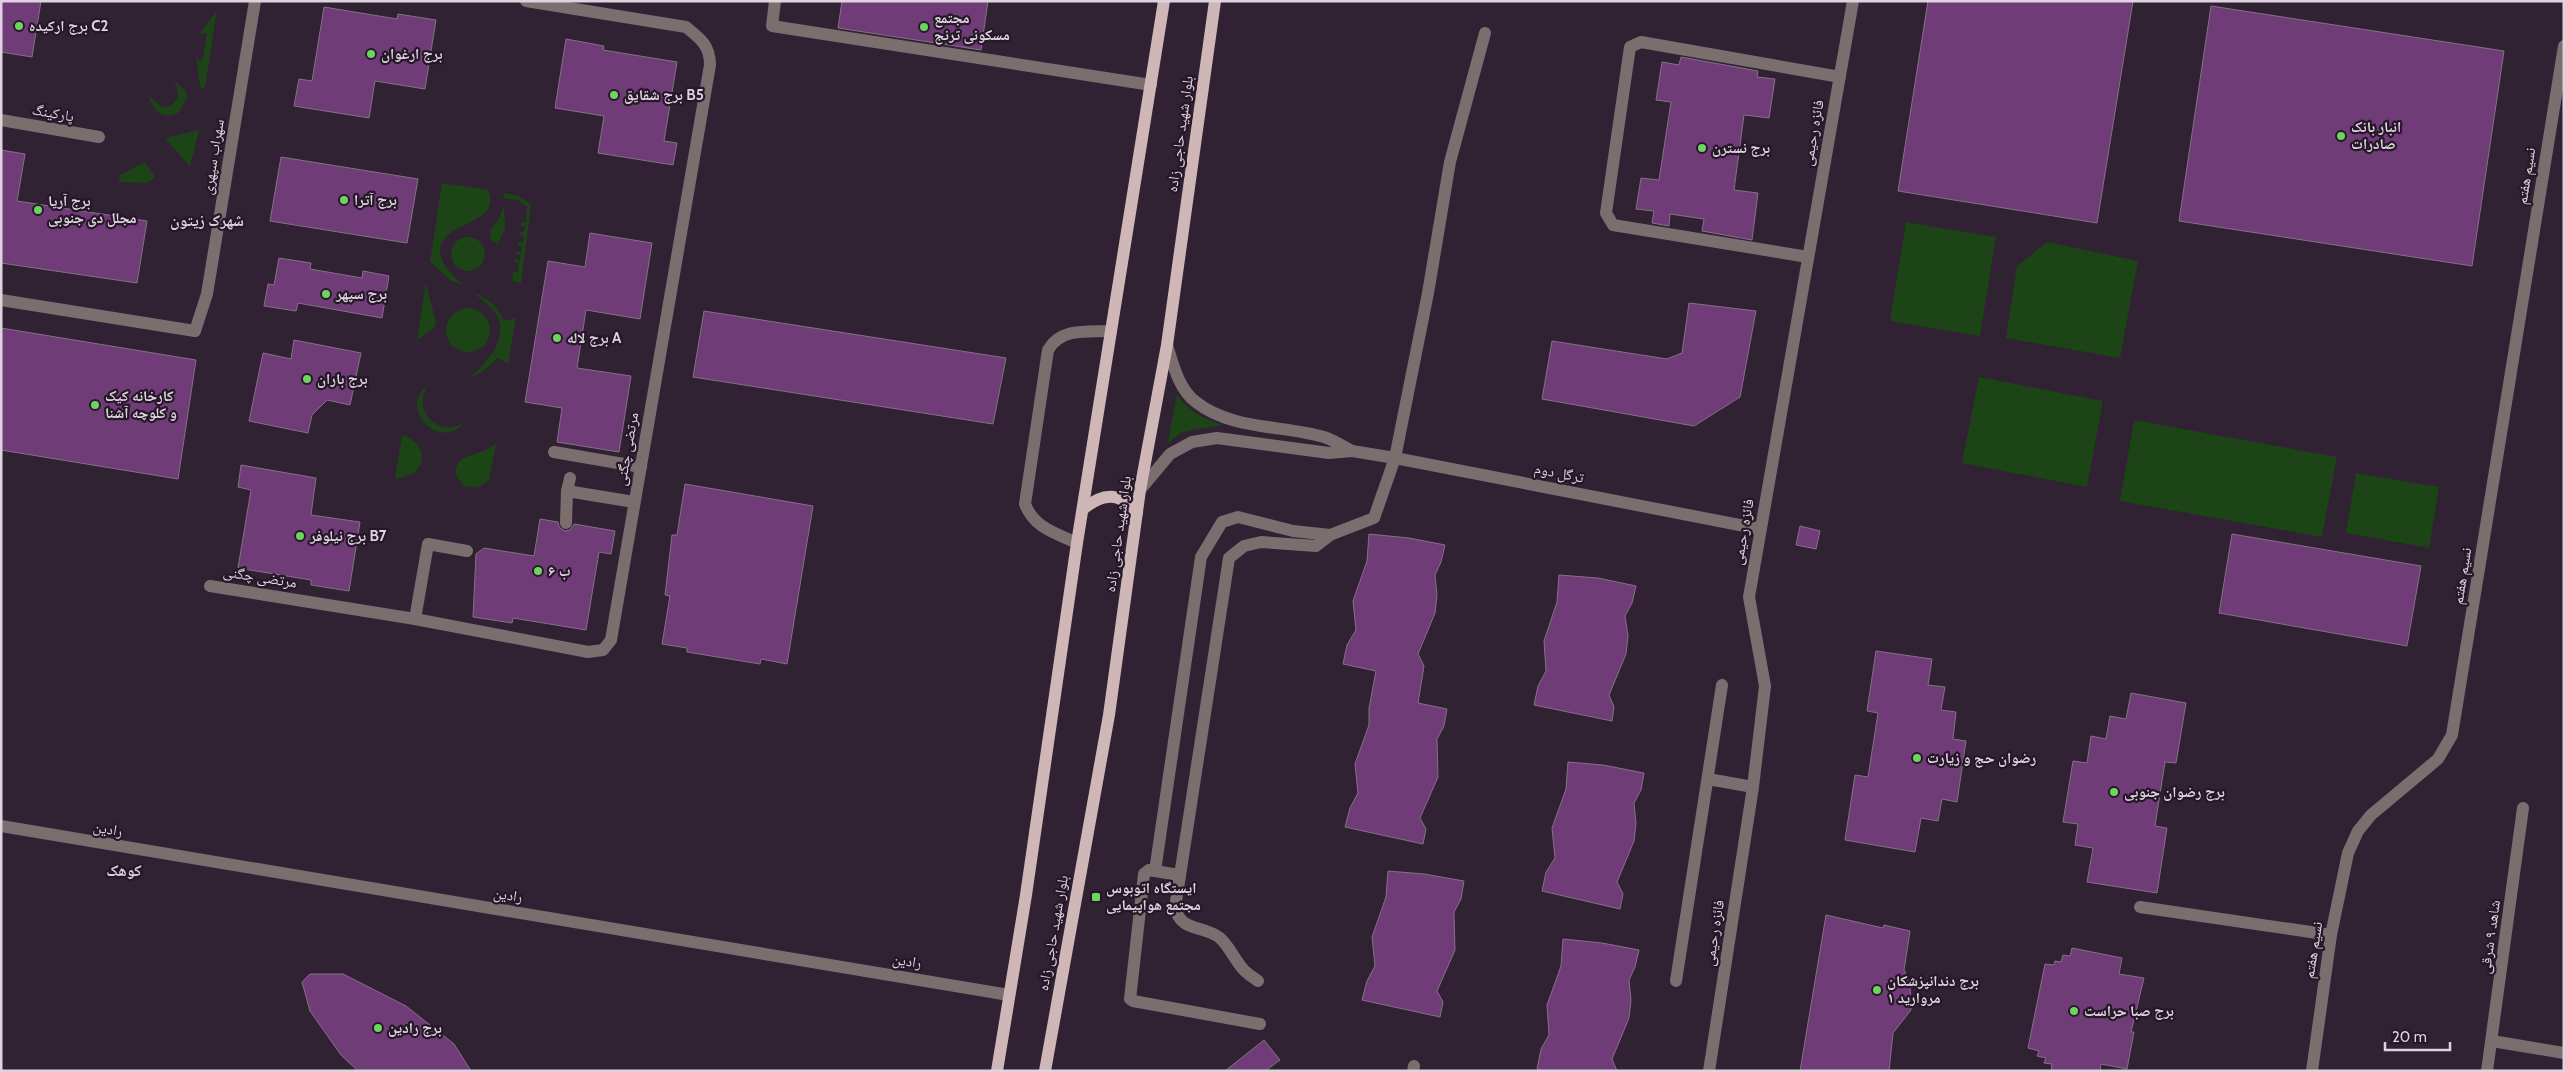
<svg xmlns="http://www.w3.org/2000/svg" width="2565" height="1072" font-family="Cabin,'Noto Naskh Arabic',sans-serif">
<rect width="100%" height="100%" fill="#302232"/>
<g fill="#1c4417">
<path d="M217,10L205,87L201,90L196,58L202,62L207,33L199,35Z"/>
<path d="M173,80L186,91L187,98L178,113C162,120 152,110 149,95C159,106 167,115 178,97L177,87Z"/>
<path d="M199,130L190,167L165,138Z"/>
<path d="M145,162L155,177L147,183L119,182L120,175Z"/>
<path d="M442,183L488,190C500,215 467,222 452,232C426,249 448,273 464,285L451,281L430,261Z"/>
<path d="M504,193C516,195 524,196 531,206L521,283L512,281L513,272H518L519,263L514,262L515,259L520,260L521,255L516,254V251L521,252L522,246L517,245L518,242H523L524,236L519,235L520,232H524L525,226H521V222L526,223L527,207L518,200L503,198Z"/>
<path d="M504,205L505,228L498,244L491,240L490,230L499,219Z"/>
<path d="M1906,222L1996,237L1980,336L1890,321Z"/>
<circle cx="468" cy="254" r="17"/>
<path d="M2047,242L2138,261L2120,358L2006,338L2017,266Z"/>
<path d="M426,283L436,323L433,329L417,340Z"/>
<path d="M474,293C490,299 497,306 504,321L516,318L508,364L498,358L482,372L471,377C488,361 511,337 495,312C490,305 480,299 474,293Z"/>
<circle cx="468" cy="330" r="22"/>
<path d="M1979,377L2103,401L2087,487L1962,463Z"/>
<path d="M428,385C411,411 439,439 465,422C440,453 397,408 428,385Z"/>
<path d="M1177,394C1188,412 1203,418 1223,425L1182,432L1168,443Z"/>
<path d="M2134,420L2337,457L2322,537L2120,501Z"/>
<path d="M402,435C432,444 427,478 395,478Z"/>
<path d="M496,444L489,480L478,488L464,486L456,475C455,458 465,457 478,453C484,451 490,447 496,444Z"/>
<path d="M2356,473L2439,487L2429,548L2346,533Z"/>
</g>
<g fill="#703c78" stroke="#837285">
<path d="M1,1H41L32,57L1,52Z"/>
<path d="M842,1H988L981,50L838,28Z"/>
<path d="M1928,1H2133L2097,223L1898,191Z"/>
<path d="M2211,6L2504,51L2472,266L2179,221Z"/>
<path d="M324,7L397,19L398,14L436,20L425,89L375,81L369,118L294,106L299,79L312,81Z"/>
<path d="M566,39L604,46L603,50L677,62L664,141L677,143L673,165L598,153L604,116L555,108Z"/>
<path d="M1681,57L1758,71L1757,77L1775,79L1769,118L1744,115L1734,190L1758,193L1752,240L1702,231L1704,219L1670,214L1669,226L1652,223L1654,211L1636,209L1641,178L1659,180L1671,102L1656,100L1662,62L1679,65Z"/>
<path d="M1,150L25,154L17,201L147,221L137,283L1,263Z"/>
<path d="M281,157L418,179L407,243L270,221Z"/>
<path d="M590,233L652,243L640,319L586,310L577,368L631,376L619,452L557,442L562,408L525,402L548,261L585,267Z"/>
<path d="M279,258L311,263L310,269L362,278L363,271L389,276L382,318L298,303L296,311L264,306L268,284L274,285Z"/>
<path d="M1689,303L1756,311L1740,397L1694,426L1542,399L1552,341L1667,359L1682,353Z"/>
<path d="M704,311L1006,358L993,424L693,377Z"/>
<path d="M1,328L196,360L178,479L1,450Z"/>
<path d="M294,340L361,353L350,405L327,400L312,415L308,433L249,421L263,353L291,359Z"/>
<path d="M241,465L316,478L311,515L360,522L349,591L311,585V580L238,568L251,490L238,487Z"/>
<path d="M685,484L813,506L787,664L761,659L760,664L687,652V648L662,644L670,596L665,595L672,535H677Z"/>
<path d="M540,519L558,522L559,527L565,531L570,530L574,524L615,531L611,554L599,552L586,630L513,618L512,623L473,617L476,554L484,548L534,556Z"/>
<path d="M1800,526L1820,531L1816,549L1796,545Z"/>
<path d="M1369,534L1409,538L1445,545L1441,562L1435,575L1437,595L1435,613L1418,654L1424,666L1418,703L1447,709L1444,726L1437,739L1438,777L1420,818L1426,829L1423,844L1345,827L1350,808L1358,793L1355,764L1369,725V708L1376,671L1343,664L1347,645L1356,630L1353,601L1367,561Z"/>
<path d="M2232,534L2421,566L2407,646L2219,613Z"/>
<path d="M1559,575L1598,578L1636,586L1632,603L1625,616L1628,636L1626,654L1609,695L1614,707L1612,721L1534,705L1538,686L1546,671L1544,641L1557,602Z"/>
<path d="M1876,651L1932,659L1928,685L1945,687L1941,710L1956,712L1953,739L1966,741L1957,802L1942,799L1938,821L1921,818L1915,852L1845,840L1855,775L1868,777L1878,713L1867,711Z"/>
<path d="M2131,693L2186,703L2176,763L2165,762L2155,826L2167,828L2157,893L2087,882L2093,848L2075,845L2078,824L2063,822L2073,761L2087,763L2091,736L2106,739L2110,716L2126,719Z"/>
<path d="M1568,762L1603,765L1644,773L1641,790L1634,803L1636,823L1634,841L1617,882L1623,894L1620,909L1542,891L1546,872L1555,858L1552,828L1566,789Z"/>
<path d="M1388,871L1424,874L1464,881L1461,899L1454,912L1455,950L1437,991L1443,1002L1440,1017L1362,1000L1367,981L1375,966L1372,937L1386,897Z"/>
<path d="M1826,915L1883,928L1884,925L1910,931L1904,970L1910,982L1911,1010L1893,1033L1889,1071H1800Z"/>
<path d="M1563,939L1602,943L1639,950L1635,967L1629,980L1631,1000L1629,1018L1612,1059L1617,1071H1547L1537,1069L1541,1049L1549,1035L1547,1005L1561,966Z"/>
<path d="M2072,948L2122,958L2119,974L2144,978L2131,1032H2134L2127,1069L2101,1064L2100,1071H2051L2052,1064L2044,1063L2046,1058L2037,1056L2039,1051L2028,1048L2045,964L2054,965L2055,961L2061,962L2063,955L2070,956Z"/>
<path d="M310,974H343L406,1006L454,1044L471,1071H358L341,1055L310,1011L302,982Z"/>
<path d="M1264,1040L1280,1060L1265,1071H1225Z"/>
</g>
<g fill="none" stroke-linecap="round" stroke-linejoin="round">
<g stroke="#7b6e6f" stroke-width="12">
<path d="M775,1L772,26L1151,85"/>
<path d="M1,120L99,137"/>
<path d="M1808,257L1613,225L1606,213L1630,47L1641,42L1840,77"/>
<path d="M1,300L195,331L207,294L255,1"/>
<path d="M1167,345C1173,364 1179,390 1196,402C1231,430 1283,425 1324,437C1333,440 1343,446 1352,451"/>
<path d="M554,452L641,467"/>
<path d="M1140,490L1170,454L1192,442L1217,438L1329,453L1352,451L1395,458L1760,529"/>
<path d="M567,491L634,502"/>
<path d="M566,523L567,491L570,478"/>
<path d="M1077,543C1056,533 1034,528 1025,504L1048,350C1061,327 1088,332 1111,331"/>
<path d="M210,586L415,619L588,652L603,650L611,640L710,65C710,46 701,39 686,27L526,1"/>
<path d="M415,619L428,544L467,551"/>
<path d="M1708,779L1753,787"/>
<path d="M1,826L1009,995"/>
<path d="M1155,871L1201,557L1222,522L1238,517L1293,531L1330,535"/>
<path d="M1179,875L1149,870L1144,874L1130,999L1133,1001L1260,1024"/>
<path d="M2140,907L2331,935"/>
<path d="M1258,981C1253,977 1247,974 1243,969C1235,960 1229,946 1220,938C1203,925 1181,932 1175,908L1229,558L1244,546L1261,542L1316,546L1330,535L1374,518L1395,458L1428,293L1450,162L1485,33"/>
<path d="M1676,981L1722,685"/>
<path d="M2492,1041L2564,1053"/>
<path d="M1413,1071L1414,1066"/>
<path d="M1709,1071L1753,787L1765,686L1749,597L1853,1"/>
<path d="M2312,1071L2331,935L2348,853L2358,831L2371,815L2438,759L2452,735L2564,46"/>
<path d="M2487,1071L2523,808"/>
</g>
<g stroke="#cfb6b7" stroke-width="12">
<path d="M1083,509C1103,493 1120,491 1137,513"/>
<path d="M997,1071L1026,895L1077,543L1164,1"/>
<path d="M1045,1071L1109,715L1140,490L1167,345L1215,1"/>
</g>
</g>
<g fill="#6ed360" stroke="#261828" stroke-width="2">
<circle cx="19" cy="26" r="5"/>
<circle cx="924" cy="27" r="5"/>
<circle cx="371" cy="54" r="5"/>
<circle cx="614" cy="95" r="5"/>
<circle cx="2341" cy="136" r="5"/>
<circle cx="1702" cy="148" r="5"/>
<circle cx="344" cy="200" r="5"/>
<circle cx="38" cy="210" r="5"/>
<circle cx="326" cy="294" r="5"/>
<circle cx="557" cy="338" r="5"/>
<circle cx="307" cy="379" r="5"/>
<circle cx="95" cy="405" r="5"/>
<circle cx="300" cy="536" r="5"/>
<circle cx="538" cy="571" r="5"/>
<circle cx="1917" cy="758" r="5"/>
<circle cx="2114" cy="792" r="5"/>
<rect x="1091" y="892" width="10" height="10" rx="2.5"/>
<circle cx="1877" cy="990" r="5"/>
<circle cx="2074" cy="1011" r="5"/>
<circle cx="378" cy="1028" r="5"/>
</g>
<g text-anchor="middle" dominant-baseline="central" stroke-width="4.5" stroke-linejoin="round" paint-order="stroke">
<g font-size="15" font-weight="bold" fill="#ded4df" stroke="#261828" text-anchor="start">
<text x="934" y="18">مجتمع<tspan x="934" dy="17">مسکونی ترنج</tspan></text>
<text x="29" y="26">برج ارکیده C2</text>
<text x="381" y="54">برج ارغوان</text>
<text x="624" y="95">برج شقایق B5</text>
<text x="2351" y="127">انبار بانک<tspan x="2351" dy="17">صادرات</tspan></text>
<text x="1712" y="148">برج نسترن</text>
<text x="354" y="200">برج آترا</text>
<text x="48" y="201">برج آریا<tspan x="48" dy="17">مجلل دی جنوبی</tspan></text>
<text x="336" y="294">برج سپهر</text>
<text x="567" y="338">برج لاله A</text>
<text x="317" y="379">برج باران</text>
<text x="105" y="396">کارخانه کیک<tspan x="105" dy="17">و کلوچه آشنا</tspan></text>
<text x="310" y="536">برج نیلوفر B7</text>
<text x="548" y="571">ب ۶</text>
<text x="1927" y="758">رضوان حج و زیارت</text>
<text x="2124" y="792">برج رضوان جنوبی</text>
<text x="1106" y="888">ایستگاه اتوبوس<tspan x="1106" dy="17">مجتمع هواپیمایی</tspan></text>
<text x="1887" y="981">برج دندانپزشکان<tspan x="1887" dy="17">مروارید ۱</tspan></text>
<text x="2084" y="1011">برج صبا حراست</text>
<text x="388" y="1028">برج رادین</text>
</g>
<g font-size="15" fill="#ded4df" stroke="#261828">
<text transform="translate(53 113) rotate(10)">پارکینگ</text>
<text transform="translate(1813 133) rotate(-80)">فائزه رحیمی</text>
<text transform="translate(1180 134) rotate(-82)">بلوار شهید حاجی زاده</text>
<text transform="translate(213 157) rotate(-81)">سهراب سپهری</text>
<text transform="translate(2526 176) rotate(-81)">نسیم هفتم</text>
<text transform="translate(627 449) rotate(-80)">مرتضی چگنی</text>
<text transform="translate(1559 473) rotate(11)">ترگل دوم</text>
<text transform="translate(1743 532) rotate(-80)">فائزه رحیمی</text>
<text transform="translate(1118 534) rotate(-82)">بلوار شهید حاجی زاده</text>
<text transform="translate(2462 576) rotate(-81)">نسیم هفتم</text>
<text transform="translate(260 577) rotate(9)">مرتضی چگنی</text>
<text transform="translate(108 829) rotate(10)">رادین</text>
<text transform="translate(508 895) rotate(9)">رادین</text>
<text transform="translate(1053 933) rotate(-80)">بلوار شهید حاجی زاده</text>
<text transform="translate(1714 933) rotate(-81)">فائزه رحیمی</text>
<text transform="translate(2490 937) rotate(-82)">شاهد ۹ شرقی</text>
<text transform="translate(2313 950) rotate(-81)">نسیم هفتم</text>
<text transform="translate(907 961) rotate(9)">رادین</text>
</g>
<g font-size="16" font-weight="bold" fill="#decce1" stroke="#261828">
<text x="207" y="220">شهرک زیتون</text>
<text x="124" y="870">کوهک</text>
</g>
</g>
<rect width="2565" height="1072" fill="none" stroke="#ded4df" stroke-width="5"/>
<path d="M2385 1042v8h65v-8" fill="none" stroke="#ded4df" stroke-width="2.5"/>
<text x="2392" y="1042" font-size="15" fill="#ded4df" stroke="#261828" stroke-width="4" paint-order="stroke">20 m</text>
</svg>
